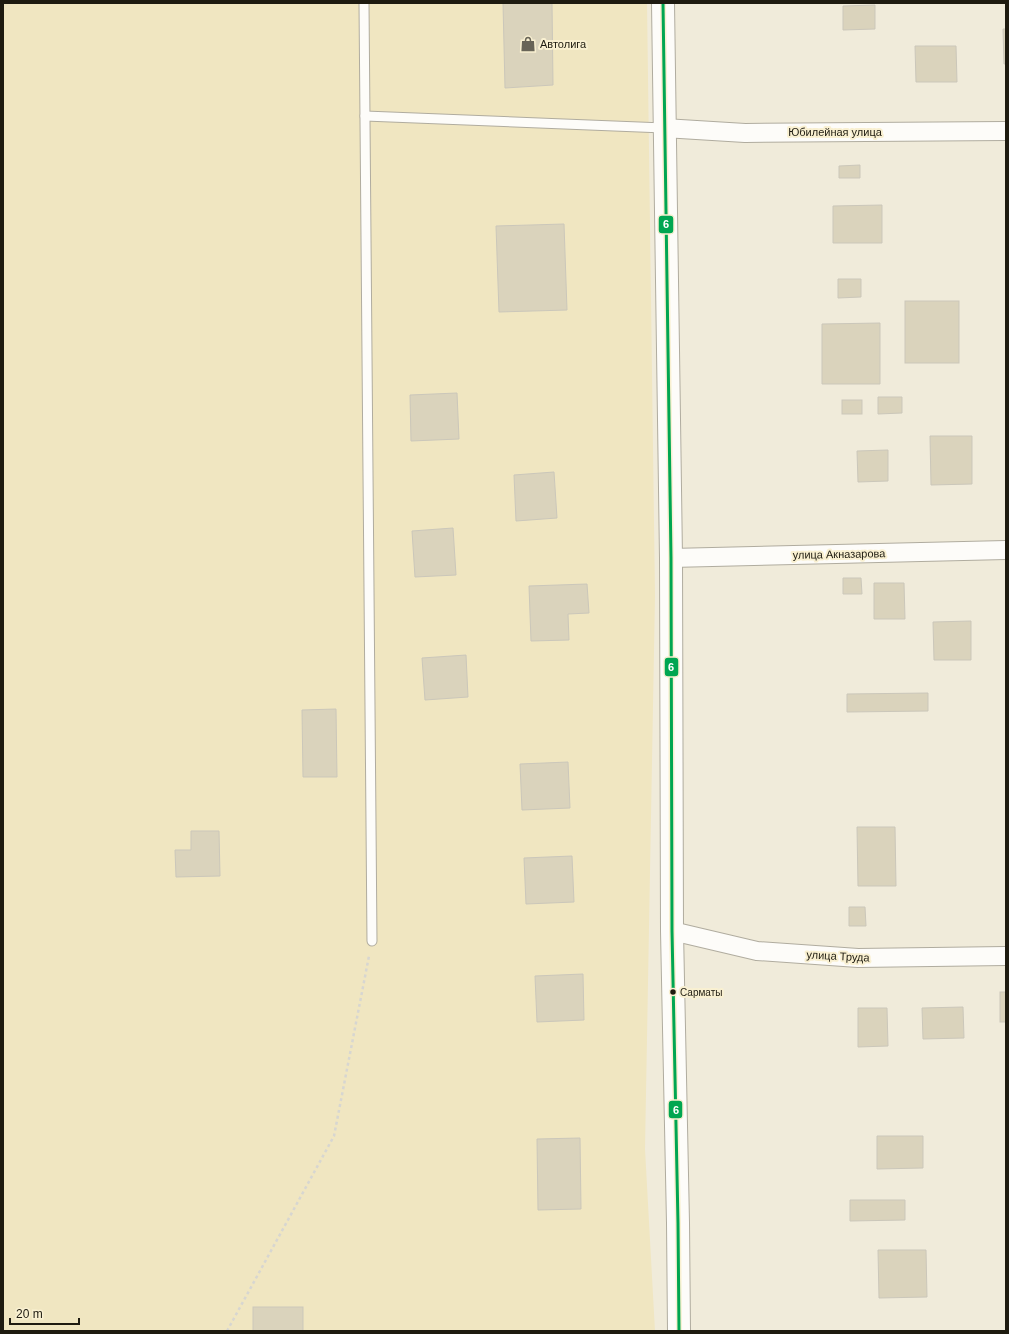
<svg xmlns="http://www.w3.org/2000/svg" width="1009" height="1334" font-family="Arial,sans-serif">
<rect width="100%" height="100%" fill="#f0ebda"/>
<path fill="#f0e6c1" d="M3,3H647L655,596L645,1149L655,1331H3Z"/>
<g fill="#dad3bc" stroke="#cbc7ba">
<path d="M503,3H552L553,85L505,88Z"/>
<path d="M875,5V29L843,30V6Z"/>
<path d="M1003,29H1006V64H1004Z"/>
<path d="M915,46H956L957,82H916Z"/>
<path d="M860,165V178H839V166Z"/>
<path d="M882,205V243H833V206Z"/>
<path d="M564,224L567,310L499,312L496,226Z"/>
<path d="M838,279H861V297L838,298Z"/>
<rect x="905" y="301" width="54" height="62"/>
<path d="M880,323V384H822V324Z"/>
<path d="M457,393L459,439L411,441L410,395Z"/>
<path d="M878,397H902V413L878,414Z"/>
<rect x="842" y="400" width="20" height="14"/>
<path d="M930,436H972V484L931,485Z"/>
<path d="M888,450V481L858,482L857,451Z"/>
<path d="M554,472L557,518L516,521L514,475Z"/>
<path d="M453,528L456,575L415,577L412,531Z"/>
<path d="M843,578H861L862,594H843Z"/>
<path d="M874,583H904L905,619H874Z"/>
<path d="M587,584L589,613L568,614L569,640L531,641L529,586Z"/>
<path d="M971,621V660H934L933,622Z"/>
<path d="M466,655L468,697L425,700L422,658Z"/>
<path d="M928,693V711L847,712V694Z"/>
<path d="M336,709L337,777H303L302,710Z"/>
<path d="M568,762L570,808L522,810L520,764Z"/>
<path d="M857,827H895L896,886H858Z"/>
<path d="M191,831H219L220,876L176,877L175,850H191Z"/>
<path d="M572,856L574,902L526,904L524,858Z"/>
<path d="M849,907H865L866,926H849Z"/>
<path d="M583,974L584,1020L537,1022L535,976Z"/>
<rect x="1000" y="992" width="6" height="30"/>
<path d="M963,1007L964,1038L923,1039L922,1008Z"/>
<path d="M858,1008H887L888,1046L858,1047Z"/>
<path d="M877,1136H923V1168L877,1169Z"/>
<path d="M580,1138L581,1209L538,1210L537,1139Z"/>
<path d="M850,1200H905V1220L850,1221Z"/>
<path d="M878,1250H926L927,1297L879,1298Z"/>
<rect x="253" y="1307" width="50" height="24"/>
</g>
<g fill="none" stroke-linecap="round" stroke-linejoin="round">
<g stroke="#b0ac9f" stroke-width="11">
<g id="lane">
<path d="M364,3L372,941"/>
<path d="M365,116L664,128"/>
</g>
</g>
<g stroke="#b0ac9f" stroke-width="20">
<g id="street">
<path d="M664,128L745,133L1006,131"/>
<path d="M671,558L1006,550"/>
<path d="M672,931L757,951L858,958L1006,956"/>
</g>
</g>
<g stroke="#b0ac9f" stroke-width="24">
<path id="secondary" d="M663,3L671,558L672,931L678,1223L679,1331"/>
</g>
<path stroke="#d7d6d1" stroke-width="2.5" stroke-dasharray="3 3" stroke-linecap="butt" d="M227,1331L334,1136L369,956"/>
<use href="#lane" stroke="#fdfcf9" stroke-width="9"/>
<use href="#street" stroke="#fdfcf9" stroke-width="18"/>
<use href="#secondary" stroke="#fdfcf9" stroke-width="22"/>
<g stroke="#f9f0d1" stroke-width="6">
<path id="bus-1" d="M663,3L671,558L672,931L678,1223L679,1331"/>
</g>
<use href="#bus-1" stroke="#00a651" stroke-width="3"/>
</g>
<defs>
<g id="shop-bare" transform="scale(1.2)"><path d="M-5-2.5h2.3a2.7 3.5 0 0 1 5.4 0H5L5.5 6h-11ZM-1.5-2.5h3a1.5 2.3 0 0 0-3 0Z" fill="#686457" stroke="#f9f0d1" stroke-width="2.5" paint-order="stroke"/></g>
</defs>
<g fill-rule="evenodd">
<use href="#shop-bare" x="528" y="44"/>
</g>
<circle fill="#1e1b10" stroke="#f9f0d1" stroke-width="1.5" cx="673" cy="992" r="3.5"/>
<g text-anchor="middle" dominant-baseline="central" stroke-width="4" stroke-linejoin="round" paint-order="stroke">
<g font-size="10" fill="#1e1b10" stroke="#f9f0d1" text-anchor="start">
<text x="680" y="992">Сарматы</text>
</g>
<g font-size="11" fill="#1e1b10" stroke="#f9f0d1" text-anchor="start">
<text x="540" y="44">Автолига</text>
</g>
<g font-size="11" fill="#1e1b10" stroke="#f9f0d1">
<text x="835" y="132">Юбилейная улица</text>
<text transform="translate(839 554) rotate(-1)">улица Акназарова</text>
<text transform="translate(838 956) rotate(3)">улица Труда</text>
</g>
</g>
<g stroke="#f9f0d1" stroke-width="1.5">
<rect x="658" y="215" width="16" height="19" rx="4" fill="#00a651"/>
<rect x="664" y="657" width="15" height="20" rx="4" fill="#00a651"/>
<rect x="668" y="1100" width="15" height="19" rx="4" fill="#00a651"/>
</g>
<g font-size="11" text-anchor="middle" font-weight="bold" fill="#fff">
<text x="666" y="228">6</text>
<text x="671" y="671">6</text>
<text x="676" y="1114">6</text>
</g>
<rect width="1009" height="1334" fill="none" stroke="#1e1b10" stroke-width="8"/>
<path d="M10 1318v6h69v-6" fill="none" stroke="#1e1b10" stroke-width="2"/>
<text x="16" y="1318" font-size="12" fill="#1e1b10" stroke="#f9f0d1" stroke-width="3" paint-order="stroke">20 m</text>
</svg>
